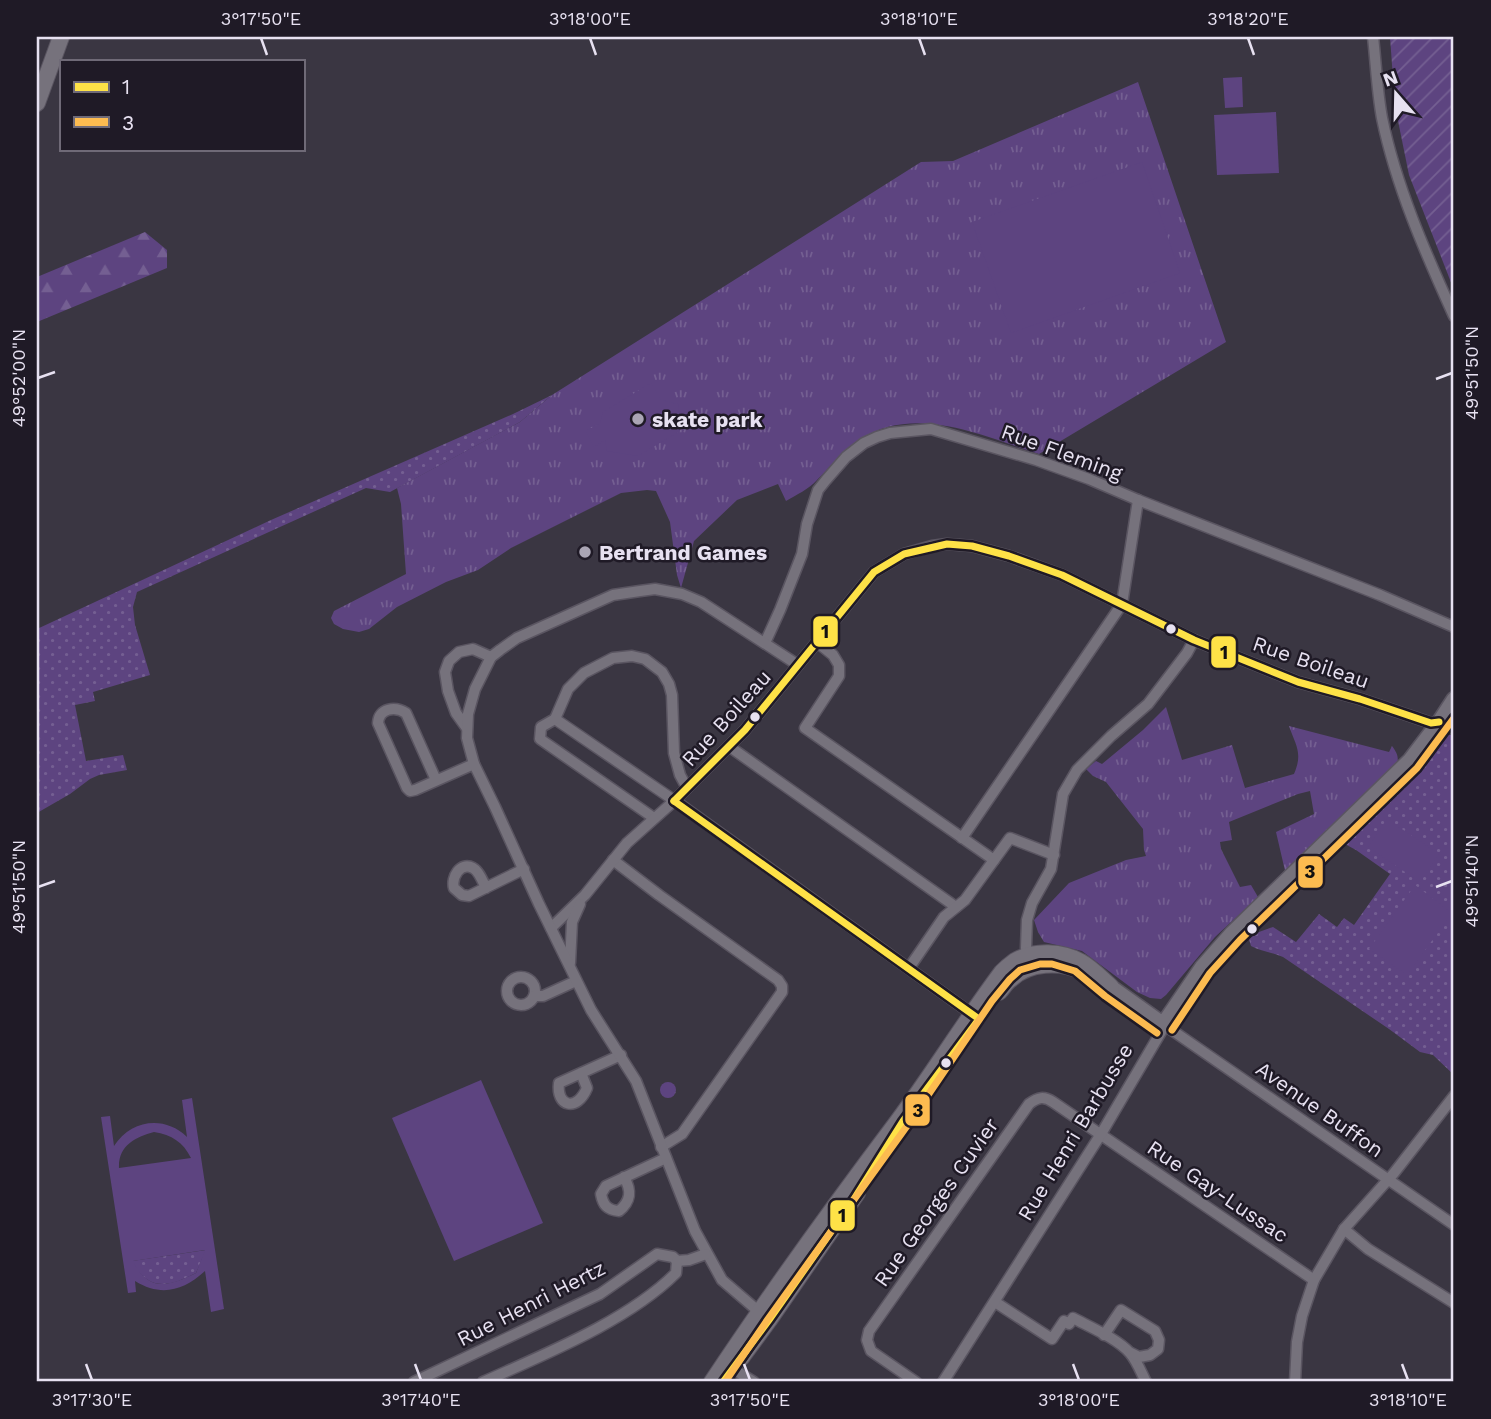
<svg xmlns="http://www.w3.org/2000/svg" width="1491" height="1419" font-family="'Work Sans',sans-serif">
<defs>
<pattern id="grass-dots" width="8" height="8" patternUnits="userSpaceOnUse" patternTransform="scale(1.75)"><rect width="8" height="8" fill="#5d4480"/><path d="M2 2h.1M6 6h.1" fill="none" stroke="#745f92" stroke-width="1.8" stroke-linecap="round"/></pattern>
<pattern id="forest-firs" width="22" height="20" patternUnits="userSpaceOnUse" patternTransform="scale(1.75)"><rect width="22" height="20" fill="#5d4480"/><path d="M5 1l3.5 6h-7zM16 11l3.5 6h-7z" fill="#745f92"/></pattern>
<pattern id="park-tufts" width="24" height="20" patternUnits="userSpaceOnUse" patternTransform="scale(1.75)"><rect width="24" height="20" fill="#5d4480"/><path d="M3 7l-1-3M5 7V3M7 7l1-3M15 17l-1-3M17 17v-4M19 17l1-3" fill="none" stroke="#745f92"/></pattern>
<pattern id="garden-furrows" width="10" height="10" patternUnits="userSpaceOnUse" patternTransform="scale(1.75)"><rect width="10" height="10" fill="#5d4480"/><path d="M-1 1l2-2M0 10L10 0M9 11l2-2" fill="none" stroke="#745f92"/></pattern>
</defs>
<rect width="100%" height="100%" fill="#3a3642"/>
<g fill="url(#grass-dots)">
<path d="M552,395L520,422L390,492L366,488L137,592L133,607L135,625L150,675L93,692L95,701L75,705L86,761L123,755L127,770L99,775L90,779L70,794L37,813V629L271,520L513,414Z"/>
<path d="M1445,735H1454V1075L1433,1055L1420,1052L1389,1029L1283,957C1272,952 1262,952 1251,946L1248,936L1273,927L1296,942L1319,914L1337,927L1344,918L1354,925L1390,874L1356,850L1343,843L1397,789Z"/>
<path d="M206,1250L196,1273C169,1287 148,1292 132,1261Z"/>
</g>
<path fill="url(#forest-firs)" d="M145,232L167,250V268L37,322V277Z"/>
<g fill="url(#park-tufts)">
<path d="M1138,82L1226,342L1039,454C983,436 915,403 859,440C842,451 831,466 817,480C809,489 796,495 786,501L778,484L737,500L694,541L681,588L677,575L670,522L656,491L647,490L621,493L511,548L478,570L446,582L397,607L369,629L359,632L343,629L334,624L331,618L334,611L406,574L401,504L397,488L520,422L552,395L921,162L953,161Z"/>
<path d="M1166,707L1182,760L1232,745L1245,788L1294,774C1303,753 1296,746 1289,726L1389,752L1392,746C1397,753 1399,756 1397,766L1286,875L1276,832L1314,814L1310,791L1298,794L1229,822L1232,840L1220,842L1221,849L1240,887L1251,885L1258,897L1215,937L1166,995L1161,999L1150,998L1137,992L1082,951L1044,942L1038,932L1034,920L1069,883L1126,860L1146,856L1144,850L1143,829L1106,782L1093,776L1086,769L1096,761L1102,764L1143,730Z"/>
<circle cx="668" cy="1090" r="8"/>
</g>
<path fill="url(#garden-furrows)" d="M1390,37H1454V290L1409,175L1395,106Z"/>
<g fill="#5d4480" fill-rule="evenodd">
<path d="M1242,77L1243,107L1225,108L1223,78Z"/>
<path d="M1276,112L1279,173L1217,175L1214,115Z"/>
<path d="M1142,162L1180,273L1011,333L972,222Z"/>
<path d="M651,383L661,400L678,404L680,431L638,456L607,451L605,440L594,447L586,431L600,423L603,412Z"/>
<path d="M1387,819L1439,854L1420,882L1368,847Z"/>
<path d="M1415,885L1452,913L1407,975L1369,949Z"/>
<path d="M481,1080L543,1223L454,1261L392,1118Z"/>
<path d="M192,1098L224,1309L211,1312L205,1271C183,1291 161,1297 135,1281L136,1292L128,1293L101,1117L110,1116L114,1146C131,1120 164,1115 187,1137L182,1100ZM154,1132C172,1135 183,1142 191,1158L119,1168C118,1146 135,1137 154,1132ZM205,1250L196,1273C169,1286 149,1293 133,1261Z"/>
</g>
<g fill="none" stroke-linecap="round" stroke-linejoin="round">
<g stroke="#5a5561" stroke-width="13">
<g id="minor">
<path d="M1373,37C1376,63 1377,91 1382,118C1396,186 1425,252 1454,316"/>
<path d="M817,642L833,655L839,665V676L805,728L994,860"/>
<path d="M765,643L780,610L802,554L807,524L818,490L826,480L846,457L864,443L877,437L890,433L931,429L1036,460L1089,479L1138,500L1380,595L1454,627"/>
<path d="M555,719L678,803L979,1019"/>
<path d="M466,727L456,713L448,691L445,672L449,661L459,652L473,649L491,657"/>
<path d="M730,747L956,907"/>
<path d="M436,780L406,713C395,706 379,708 378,723L407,788L410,791L415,790L474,764"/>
<path d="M654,818L540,739L541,727L555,719L568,689L584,673L613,658L632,656L645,659L662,672L669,684L672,695L674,753L680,775L687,788"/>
<path d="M962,838L1122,604L1138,500"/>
<path d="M613,860L659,895L778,980L782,986V992L682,1134L661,1147"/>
<path d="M486,888C483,882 479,871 473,868C460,861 451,878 454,888L462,895L469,896L524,869"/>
<path d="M551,928L585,895L627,843L674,801L745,730L874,572L904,554L932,546L947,544L972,546L1009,556L1062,575L1194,640L1298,682L1360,699L1431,723L1447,720L1454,723"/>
<path d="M1029,961L1026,948L1027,920L1032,903L1051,869L1063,794L1077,770L1111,736L1148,704L1187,653L1194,640"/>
<path d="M570,963L572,922L580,904"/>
<path d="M909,968L944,917L965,900L1010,838L1054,855"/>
<circle cx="521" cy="991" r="14"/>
<path d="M534,996H543L576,981"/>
<path d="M581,1073L587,1088C577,1112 556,1107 559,1083L621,1055"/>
<path d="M624,1177C632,1191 631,1201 619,1211C607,1210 603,1205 601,1194L606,1186L666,1158"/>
<path d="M1344,1229L1368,1249L1454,1303"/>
<path d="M995,1302L1052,1339L1064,1321L1069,1324L1073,1318C1090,1327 1118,1339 1130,1353C1137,1361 1141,1372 1146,1382"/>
<path d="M764,1316L722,1280L695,1231L636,1081L591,1010L539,904L495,807L474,764L467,738L468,714L475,689L491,657L500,650L517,638L613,595L640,591L655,589L682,594L701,602L798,665"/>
<path d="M1104,1335L1121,1310L1155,1331L1159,1340L1158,1349L1150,1355L1139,1357L1131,1353"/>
<path d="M725,1364L754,1382"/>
<path d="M414,1382L600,1294L657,1254L673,1257L677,1261L689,1260L706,1254"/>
<path d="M483,1382C545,1354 628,1321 676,1273L677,1261"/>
<path d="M916,1382L871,1351L867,1340L869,1331L1029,1104C1038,1097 1044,1096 1053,1102L1314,1280"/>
<path d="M943,1382L1101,1134L1161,1032L1163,1024L1454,1225"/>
<path d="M1295,1382L1297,1342L1302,1316L1314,1280L1344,1229L1394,1173L1454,1096"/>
</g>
</g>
<g stroke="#5a5561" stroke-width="17">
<path id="tertiary" d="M1111,987L1163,1024L1202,967L1232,933L1410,760L1439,722L1454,699"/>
</g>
<g stroke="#5a5561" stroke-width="18">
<g id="secondary">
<path d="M37,103L61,37"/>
<path d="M999,992C1003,988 1006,982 1011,979C1029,962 1060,961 1082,971"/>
<path d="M741,1358L769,1320L857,1193"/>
<path d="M712,1382C771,1293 834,1206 898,1121C934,1072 966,1020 1002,972C1006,968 1011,964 1015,961C1034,950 1062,951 1081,962C1092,968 1102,979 1111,987"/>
</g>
</g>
<use href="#minor" stroke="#76727c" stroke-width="10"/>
<use href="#tertiary" stroke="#76727c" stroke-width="14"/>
<use href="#secondary" stroke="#76727c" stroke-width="16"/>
<g stroke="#1f1a26" stroke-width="12">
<g id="bus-1">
<path d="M674,801L745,730L874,572L904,554L947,544L972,546L1009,556L1062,575L1194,640L1298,682L1360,699L1431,723L1439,722"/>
<path d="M674,801L979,1019L903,1121L854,1199L769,1320L723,1382"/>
</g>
</g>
<g stroke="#1f1a26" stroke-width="12">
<g id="bus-2">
<path d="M1172,1030L1210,973L1240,940L1417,768L1454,718"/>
<path d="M725,1382L768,1319L907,1126L992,1001L1010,979L1020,970L1040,964H1052L1075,971L1105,996L1157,1033"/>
</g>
</g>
<use href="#bus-1" stroke="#fee247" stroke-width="7"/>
<use href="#bus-2" stroke="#fcbb50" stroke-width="7"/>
</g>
<path fill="none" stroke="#e7e1f1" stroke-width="2.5" d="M261,38L267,55M590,38L596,55M919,38L925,55M1248,38L1254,55M38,378L55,372M1436,379L1452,373M38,887L55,881M1436,887L1452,881M86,1364L92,1380M415,1364L421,1380M744,1364L750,1380M1073,1364L1079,1380M1402,1364L1408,1380"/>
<g fill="#aaa5b4" stroke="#1f1a26" stroke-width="2.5">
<circle cx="638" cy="419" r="7"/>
<circle cx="585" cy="552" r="7"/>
</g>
<g fill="#e7e1f1" stroke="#1f1a26" stroke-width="2.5">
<circle cx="1171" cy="629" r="6"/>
<circle cx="755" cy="717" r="6"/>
<circle cx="1252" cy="929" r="6"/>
<circle cx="946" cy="1063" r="6"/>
</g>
<g text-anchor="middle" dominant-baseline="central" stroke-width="5" stroke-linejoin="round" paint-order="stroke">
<g font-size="21" font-weight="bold" fill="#e7e1f1" stroke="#1f1a26" text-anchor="start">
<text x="652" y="419">skate park</text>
<text x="599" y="552">Bertrand Games</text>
</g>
<g font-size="21" fill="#e7e1f1" stroke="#1f1a26">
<text transform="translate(1062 452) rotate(20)">Rue Fleming</text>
<text transform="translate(1311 662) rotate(19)">Rue Boileau</text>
<text transform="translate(726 718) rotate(-48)">Rue Boileau</text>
<text transform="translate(1320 1109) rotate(35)">Avenue Buffon</text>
<text transform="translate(1075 1132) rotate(-59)">Rue Henri Barbusse</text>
<text transform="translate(1218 1191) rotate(34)">Rue Gay-Lussac</text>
<text transform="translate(936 1202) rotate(-55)">Rue Georges Cuvier</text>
<text transform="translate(531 1303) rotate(-27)">Rue Henri Hertz</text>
</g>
</g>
<g stroke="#1f1a26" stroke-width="2.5">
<rect x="812" y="615" width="27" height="33" rx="7" fill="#fee247"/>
<rect x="1210" y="635" width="27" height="34" rx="7" fill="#fee247"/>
<rect x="1297" y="855" width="27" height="34" rx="7" fill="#fcbb50"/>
<rect x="904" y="1093" width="27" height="34" rx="7" fill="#fcbb50"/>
<rect x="829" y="1199" width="27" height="33" rx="7" fill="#fee247"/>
</g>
<g font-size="19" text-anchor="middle" font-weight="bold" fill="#111">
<text x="825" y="638">1</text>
<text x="1224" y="659">1</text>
<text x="1310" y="878">3</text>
<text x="918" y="1117">3</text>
<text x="842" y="1222">1</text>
</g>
<rect width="1491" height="1419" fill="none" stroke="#1f1a26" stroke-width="77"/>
<rect x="60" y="60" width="245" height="91" fill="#1f1a26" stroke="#6f6a77" stroke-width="2"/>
<rect x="74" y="82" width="35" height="10" fill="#fee247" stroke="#6f6a77" stroke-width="2"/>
<text x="122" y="94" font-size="21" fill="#e7e1f1">1</text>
<rect x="74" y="117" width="35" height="10" fill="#fcbb50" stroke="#6f6a77" stroke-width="2"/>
<text x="122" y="130" font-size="21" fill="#e7e1f1">3</text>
<g transform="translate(1396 94) rotate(340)" stroke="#1f1a26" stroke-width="5" paint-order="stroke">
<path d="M0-5L12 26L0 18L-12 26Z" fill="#e7e1f1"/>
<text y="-10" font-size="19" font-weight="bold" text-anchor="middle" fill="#e7e1f1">N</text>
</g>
<rect x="38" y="38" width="1414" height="1342" fill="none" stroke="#e7e1f1" stroke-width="2.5"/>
<g font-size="18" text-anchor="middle" fill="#e7e1f1">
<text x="261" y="25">3°17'50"E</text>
<text x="590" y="25">3°18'00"E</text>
<text x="919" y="25">3°18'10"E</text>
<text x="1248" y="25">3°18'20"E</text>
<text transform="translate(1472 373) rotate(-90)" y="6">49°51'50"N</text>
<text transform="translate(19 378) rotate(-90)" y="6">49°52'00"N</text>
<text transform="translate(1472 881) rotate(-90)" y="6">49°51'40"N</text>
<text transform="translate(19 887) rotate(-90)" y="6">49°51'50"N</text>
<text x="92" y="1406">3°17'30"E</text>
<text x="421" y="1406">3°17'40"E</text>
<text x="750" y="1406">3°17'50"E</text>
<text x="1079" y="1406">3°18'00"E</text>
<text x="1408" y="1406">3°18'10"E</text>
</g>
</svg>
